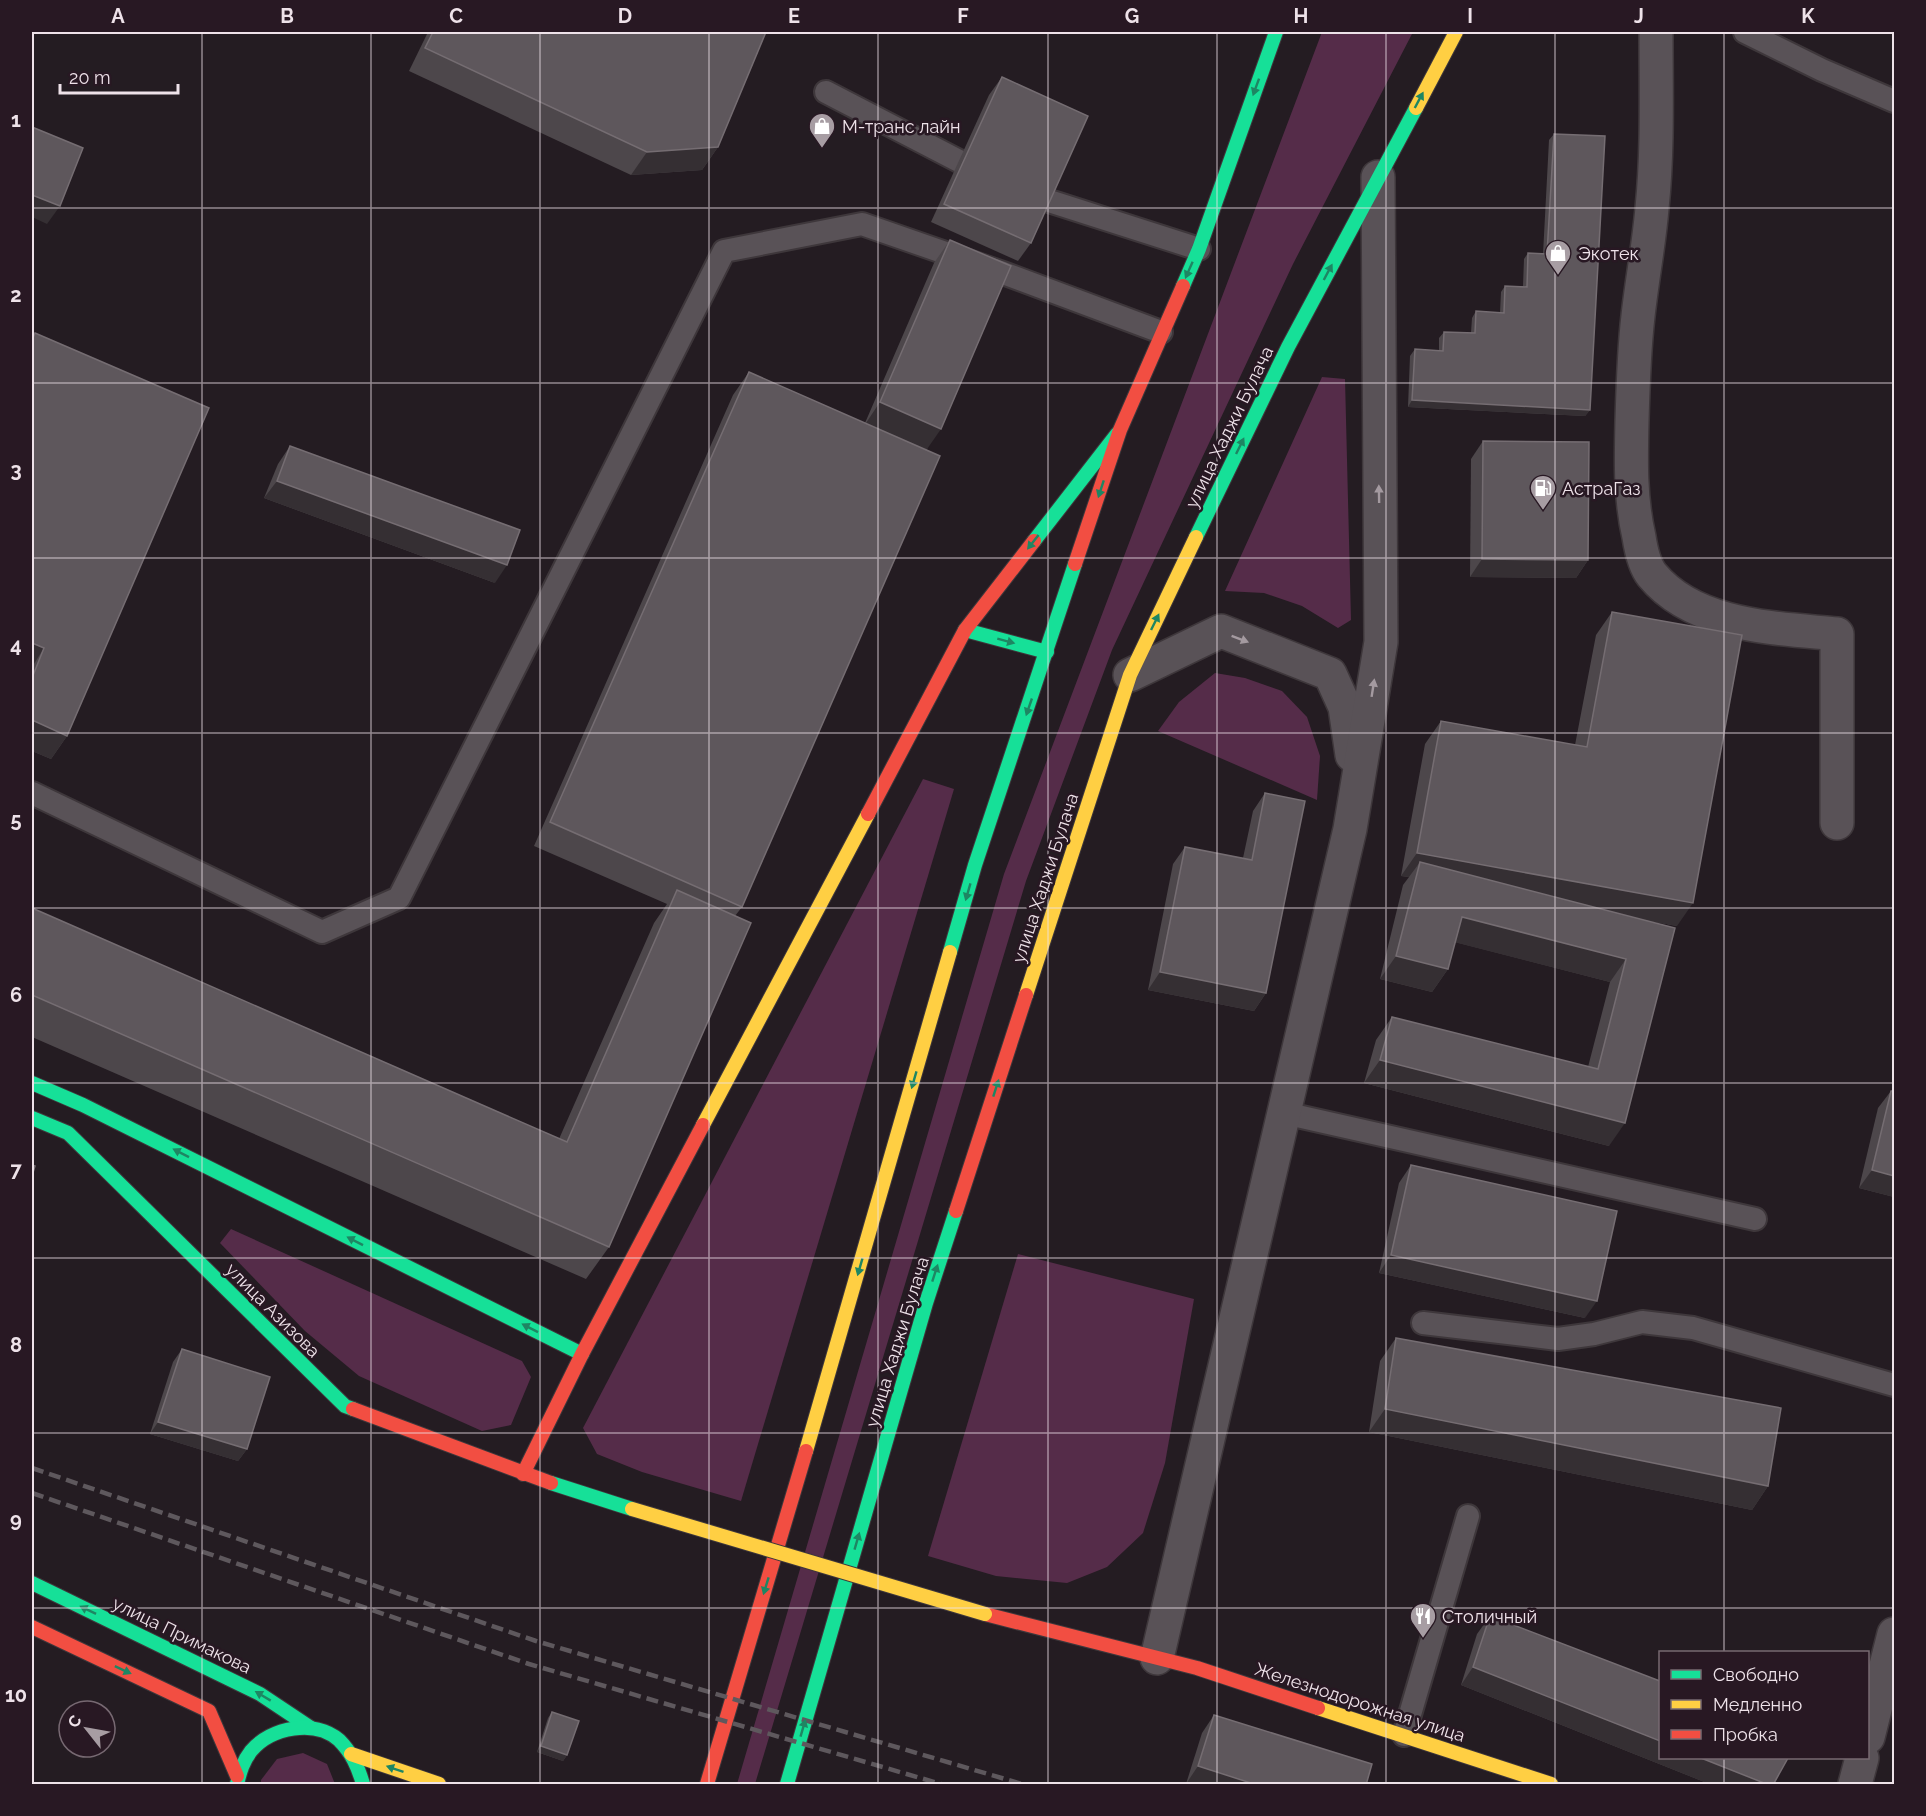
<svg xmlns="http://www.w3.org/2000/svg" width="1926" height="1816" font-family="Raleway,sans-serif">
<rect width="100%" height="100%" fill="#241c22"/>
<g fill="#552c49">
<path d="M1322,32H1413L1293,264L1112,650L1026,881L755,1784H737L1004,874Z"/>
<path d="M1322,377L1345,379L1351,620L1338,628L1302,606L1264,593L1225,591Z"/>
<path d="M1215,673L1245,678L1282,691L1307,717L1320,756L1317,800L1158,731L1179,702Z"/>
<path d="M923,779L954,789L741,1501L642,1472L597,1454L583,1428Z"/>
<path d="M231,1229L522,1361L531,1377L511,1425L482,1431L359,1376L305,1331L220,1243Z"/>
<path d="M1018,1254L1194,1299L1165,1463L1143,1533L1107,1567L1067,1583L996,1576L928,1556Z"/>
<path d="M303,1753L327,1764L335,1784H261V1780L277,1759Z"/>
</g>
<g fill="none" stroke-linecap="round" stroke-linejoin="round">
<g stroke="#3e373b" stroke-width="26">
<g id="lane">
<path d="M1745,32L1822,70L1894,101"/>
<path d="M826,92L959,161"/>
<path d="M1046,200L1199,249"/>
<path d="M32,793L322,932L399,898L724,251L862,224L1003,273L1161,332"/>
<path d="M1284,1113L1755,1219"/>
<path d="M1423,1323L1558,1339L1594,1334L1642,1322L1693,1328L1894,1385"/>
<path d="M1404,1735L1468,1516"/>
</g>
</g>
<g stroke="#3e373b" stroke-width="36">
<g id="street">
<path d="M1656,32C1656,90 1658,150 1652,208C1649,244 1642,280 1638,316C1634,350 1633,385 1632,420C1631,460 1630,498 1639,537C1641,550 1644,565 1652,575C1695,627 1776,628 1837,634V823"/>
<path d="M1130,675L1221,631L1330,674L1345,707L1352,755"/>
<path d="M1157,1658L1350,829L1381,642L1378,177"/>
<path d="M1868,1737L1894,1634"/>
<path d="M1855,1784L1862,1758"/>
</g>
</g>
<g stroke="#3e373b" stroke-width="16">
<g id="fast">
<path d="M1183,286L1199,249L1276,32"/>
<path d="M1196,537L1288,347L1416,108"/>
<path d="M1034,541L1117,434"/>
<path d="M965,630L1047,652"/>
<path d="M950,952L975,865L1075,564"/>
<path d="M32,1083L83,1105L582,1354"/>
<path d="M32,1118L68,1133L345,1406L353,1409"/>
<path d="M551,1483L632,1509"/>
<path d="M32,1583L260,1694L311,1728"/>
<path d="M237,1784C240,1772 243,1761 251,1751C271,1727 315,1719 339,1740C352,1753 358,1767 363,1784"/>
<path d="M787,1784L926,1303L956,1211"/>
</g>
</g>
<g stroke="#3e373b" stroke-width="16">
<g id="slow">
<path d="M1416,108L1456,32"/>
<path d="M1026,995L1130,675L1196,537"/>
<path d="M703,1125L868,814"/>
<path d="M806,1451L950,952"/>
<path d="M1318,1708L1551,1784"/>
<path d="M351,1754L439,1784"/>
</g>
</g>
<g stroke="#3e373b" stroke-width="16">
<g id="jam">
<path d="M1075,564L1120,430L1183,286"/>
<path d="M868,814L965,630L1034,541"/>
<path d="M956,1211L1026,995"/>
<path d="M353,1409L551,1483"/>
<path d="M523,1474L582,1354L703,1125"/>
<path d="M985,1614L1197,1668L1318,1708"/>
<path d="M32,1627L209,1711L237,1776"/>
<path d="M707,1784L806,1451"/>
</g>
</g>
<use href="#lane" stroke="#595257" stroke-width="22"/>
<use href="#street" stroke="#595257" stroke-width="33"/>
<use href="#fast" stroke="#16e098" stroke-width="14"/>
<use href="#slow" stroke="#ffcf43" stroke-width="14"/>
<use href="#jam" stroke="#f24e42" stroke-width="14"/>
<g stroke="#5e585d" stroke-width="4.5" stroke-dasharray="12 6" stroke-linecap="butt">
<path d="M32,1468L536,1641L1022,1784"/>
<path d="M32,1493L529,1664L941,1784"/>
</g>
<g stroke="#3e373b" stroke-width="16" stroke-linecap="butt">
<path id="slow-bridge" d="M632,1509L985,1614"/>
</g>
<use href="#slow-bridge" stroke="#ffcf43" stroke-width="14"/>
</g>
<g fill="#4d474b">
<path d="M428,32H766L718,147L702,170L631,175L409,71Z"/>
<path d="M1002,77L1031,243L1018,261L931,222L989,95Z"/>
<path d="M1554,134L1590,410L1585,416L1408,407L1410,356L1415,349L1439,351V338L1444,332L1471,333L1472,318L1476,311L1500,313L1501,292L1505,286H1523L1524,259L1528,253L1543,254L1549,140Z"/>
<path d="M950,240L927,450L742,907L735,916L609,1247L586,1279L32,1037V908L559,1139L654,923L667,904L534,846L733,395L749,372L865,423L934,263Z"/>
<path d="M35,333L67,736L51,759L32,751V337Z"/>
<path d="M1483,441L1588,560L1576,578L1470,577L1471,459Z"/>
<path d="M290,446L495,583L264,498L278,464Z"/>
<path d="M1612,612L1677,926L1650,921L1609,1146L1364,1083L1376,1040L1392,1017L1588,1067L1610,982L1455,942L1448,969L1432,992L1380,979L1403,885L1409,877L1401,876L1425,744L1441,721L1575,745L1596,635Z"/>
<path d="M1265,793L1266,993L1254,1011L1148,990L1173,864L1185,847L1243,858L1253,811Z"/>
<path d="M1891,1091L1894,1197L1859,1188L1878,1108Z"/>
<path d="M1411,1165L1585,1318L1379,1273L1399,1183Z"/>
<path d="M1396,1338L1768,1486L1752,1510L1369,1432L1380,1361Z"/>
<path d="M182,1349L247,1449L238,1461L150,1434L173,1362Z"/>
<path d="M1490,1616L1773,1785H1712L1461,1685L1477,1634Z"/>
<path d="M552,1712L567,1755L563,1761L537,1752L548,1718Z"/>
<path d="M1214,1715L1366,1785L1186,1784L1202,1733Z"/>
</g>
<g fill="#352f33">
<path d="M718,147L702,170L631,175L647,152Z"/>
<path d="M32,195L60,206L47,224L32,217Z"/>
<path d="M1412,400L1590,410L1585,416L1408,407Z"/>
<path d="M880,402L941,429L925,452L864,426Z"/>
<path d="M277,481L507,565L495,583L264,498Z"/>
<path d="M1482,559L1588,560L1576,578L1470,577Z"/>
<path d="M32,643L44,648L32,667Z"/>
<path d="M32,720L67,736L51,759L32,751Z"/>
<path d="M1417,853L1693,903L1677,926L1416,879L1420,862L1409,877L1401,876Z"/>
<path d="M1462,917L1626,959L1610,982L1446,940Z"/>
<path d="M1396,956L1448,969L1432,992L1380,979Z"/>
<path d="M1160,972L1266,993L1254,1011L1148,990Z"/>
<path d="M1380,1060L1625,1123L1609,1146L1364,1083Z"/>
<path d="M1872,1170L1894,1176V1197L1859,1188Z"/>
<path d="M1391,1255L1597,1301L1585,1318L1379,1273Z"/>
<path d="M1385,1409L1768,1486L1752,1510L1369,1432Z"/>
<path d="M158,1422L247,1449L238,1461L150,1434Z"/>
<path d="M1473,1667L1660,1741V1758H1701L1769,1785H1712L1461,1685Z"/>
<path d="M541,1746L567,1755L563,1761L537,1752Z"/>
<path d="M1198,1766L1257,1785L1186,1784Z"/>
</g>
<g fill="#5e575c" stroke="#756d72" stroke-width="1.5">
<path d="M433,32H766L718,147L647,152L425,48Z"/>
<path d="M1002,77L1088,116L1031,243L944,204Z"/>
<path d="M32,127L83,148L60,206L32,195Z"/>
<path d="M1554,134L1605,136L1590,410L1412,400L1415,349L1443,351L1444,332L1475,333L1476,311L1504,313L1505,286L1527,287L1528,253L1547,254Z"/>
<path d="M950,240L1011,266L941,429L880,402Z"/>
<path d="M35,333L209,408L67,736L32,720V678L44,648L32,643V340Z"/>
<path d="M749,372L940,456L742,907L550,822Z"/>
<path d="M1483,441L1589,442L1588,560L1482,559Z"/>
<path d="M290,446L520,530L507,565L277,481Z"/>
<path d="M1612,612L1742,635L1693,903L1417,853L1441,721L1587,747Z"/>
<path d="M1265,793L1305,801L1266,993L1160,972L1185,847L1252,860Z"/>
<path d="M1420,862L1675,928L1625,1123L1380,1060L1392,1017L1598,1069L1626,959L1462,917L1448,969L1396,956Z"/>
<path d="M677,890L751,923L609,1247L32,995V908L567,1142Z"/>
<path d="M1891,1091H1894V1176L1872,1170Z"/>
<path d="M32,1165L35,1166L32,1176Z"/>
<path d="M1411,1165L1617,1211L1597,1301L1391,1255Z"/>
<path d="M1396,1338L1781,1408L1768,1486L1385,1409Z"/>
<path d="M182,1349L270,1377L247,1449L158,1422Z"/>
<path d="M1490,1616L1660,1681V1741L1473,1667Z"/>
<path d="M552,1712L579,1721L567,1755L541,1746Z"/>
<path d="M1214,1715L1372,1764L1366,1785H1257L1198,1766Z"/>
<path d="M1701,1758H1788L1773,1785H1769Z"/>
</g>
<defs><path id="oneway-solid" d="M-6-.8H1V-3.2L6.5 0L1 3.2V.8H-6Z" transform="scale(1.5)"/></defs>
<g fill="#1e8663">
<use href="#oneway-solid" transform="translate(1256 87) rotate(110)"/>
<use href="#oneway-solid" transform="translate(1419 100) rotate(-62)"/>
<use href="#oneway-solid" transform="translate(1189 270) rotate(114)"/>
<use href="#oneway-solid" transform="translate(1328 272) rotate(-62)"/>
<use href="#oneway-solid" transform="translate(1240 446) rotate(-64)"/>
<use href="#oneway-solid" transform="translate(1101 489) rotate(108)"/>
<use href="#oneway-solid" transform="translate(1033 542) rotate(128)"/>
<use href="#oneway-solid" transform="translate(1155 622) rotate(-64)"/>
<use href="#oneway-solid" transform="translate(1006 641) rotate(15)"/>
<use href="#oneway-solid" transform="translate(1029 707) rotate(109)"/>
<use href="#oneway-solid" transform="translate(968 892) rotate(106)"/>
<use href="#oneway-solid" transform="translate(914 1080) rotate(106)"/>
<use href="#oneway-solid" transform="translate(996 1088) rotate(-72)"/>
<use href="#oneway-solid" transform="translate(181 1153) rotate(-153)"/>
<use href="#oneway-solid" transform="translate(355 1241) rotate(-153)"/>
<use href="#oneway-solid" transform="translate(860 1267) rotate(106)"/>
<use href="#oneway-solid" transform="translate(935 1273) rotate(-72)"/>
<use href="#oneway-solid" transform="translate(530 1328) rotate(-153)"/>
<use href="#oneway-solid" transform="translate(857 1541) rotate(-74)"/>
<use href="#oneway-solid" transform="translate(766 1586) rotate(107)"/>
<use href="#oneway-solid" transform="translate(88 1610) rotate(-154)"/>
<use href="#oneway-solid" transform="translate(123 1670) rotate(25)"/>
<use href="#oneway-solid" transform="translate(263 1696) rotate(-149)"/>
<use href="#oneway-solid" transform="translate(803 1728) rotate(-74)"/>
<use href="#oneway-solid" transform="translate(395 1769) rotate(-161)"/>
</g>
<g fill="#a49aa0">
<use href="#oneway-solid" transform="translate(1379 494) rotate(-91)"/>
<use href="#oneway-solid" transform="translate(1240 639) rotate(21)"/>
<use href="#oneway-solid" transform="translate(1373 688) rotate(-81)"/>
</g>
<path fill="none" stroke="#eee2e9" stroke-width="1.5" stroke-opacity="0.55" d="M202,32V1784M371,32V1784M540,32V1784M709,32V1784M878,32V1784M1048,32V1784M1217,32V1784M1386,32V1784M1555,32V1784M1724,32V1652M32,208H1894M32,383H1894M32,558H1894M32,733H1894M32,908H1894M32,1083H1894M32,1258H1894M32,1433H1894M32,1608H1894M1724,1758V1784"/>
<defs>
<g id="shop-pin" transform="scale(1.35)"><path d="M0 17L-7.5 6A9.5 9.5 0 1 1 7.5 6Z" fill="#a79da3" stroke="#281823"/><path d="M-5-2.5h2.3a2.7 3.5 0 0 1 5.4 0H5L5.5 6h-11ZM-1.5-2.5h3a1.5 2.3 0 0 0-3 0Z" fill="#fff"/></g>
<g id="fuel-pin" transform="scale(1.35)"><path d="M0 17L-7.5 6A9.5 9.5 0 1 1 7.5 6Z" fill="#a79da3" stroke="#281823"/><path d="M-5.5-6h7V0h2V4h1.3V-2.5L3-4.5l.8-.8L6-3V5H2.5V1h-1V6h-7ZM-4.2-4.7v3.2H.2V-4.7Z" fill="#fff"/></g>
<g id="restaurant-pin" transform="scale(1.35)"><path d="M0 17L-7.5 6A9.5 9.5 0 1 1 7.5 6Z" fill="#a79da3" stroke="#281823"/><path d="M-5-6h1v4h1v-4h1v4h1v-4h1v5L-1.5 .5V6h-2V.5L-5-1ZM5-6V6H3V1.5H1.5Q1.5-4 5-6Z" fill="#fff"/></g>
</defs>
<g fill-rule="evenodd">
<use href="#shop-pin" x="822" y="126"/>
<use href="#shop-pin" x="1558" y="253"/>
<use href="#fuel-pin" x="1543" y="488"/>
<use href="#restaurant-pin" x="1423" y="1616"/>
</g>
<g text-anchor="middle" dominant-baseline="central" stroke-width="5" stroke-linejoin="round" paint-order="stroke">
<g font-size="18" fill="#eee2e9" stroke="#281823" text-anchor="start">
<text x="842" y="126">М-транс лайн</text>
<text x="1578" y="253">Экотек</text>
<text x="1562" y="488">АстраГаз</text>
<text x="1442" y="1616">Столичный</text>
</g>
<g font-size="18" fill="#eee2e9" stroke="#281823">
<text transform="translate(1229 427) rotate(-64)">улица Хаджи Булача</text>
<text transform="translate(1045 878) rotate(-72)">улица Хаджи Булача</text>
<text transform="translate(273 1310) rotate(45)">улица Азизова</text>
<text transform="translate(897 1342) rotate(-73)">улица Хаджи Булача</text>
<text transform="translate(182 1635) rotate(26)">улица Примакова</text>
<text transform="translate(1360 1702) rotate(18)">Железнодорожная улица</text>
</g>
</g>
<rect width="1926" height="1816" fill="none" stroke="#281823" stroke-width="66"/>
<rect x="1659" y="1651" width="210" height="108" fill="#281823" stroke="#776972" stroke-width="1.5"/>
<rect x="1671" y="1670" width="30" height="9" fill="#16e098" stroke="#776972" stroke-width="1.5"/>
<text x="1713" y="1681" font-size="18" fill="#eee2e9">Свободно</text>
<rect x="1671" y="1700" width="30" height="9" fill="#ffcf43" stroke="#776972" stroke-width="1.5"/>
<text x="1713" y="1711" font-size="18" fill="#eee2e9">Медленно</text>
<rect x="1671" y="1730" width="30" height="9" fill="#f24e42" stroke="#776972" stroke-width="1.5"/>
<text x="1713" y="1741" font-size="18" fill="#eee2e9">Пробка</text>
<g transform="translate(87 1729) rotate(301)"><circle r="28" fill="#281823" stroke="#776972" stroke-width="1.5"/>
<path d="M0-4.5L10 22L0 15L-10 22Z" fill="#a79da3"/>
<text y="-9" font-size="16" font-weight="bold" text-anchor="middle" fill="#eee2e9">С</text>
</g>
<path d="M60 84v9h118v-9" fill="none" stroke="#eee2e9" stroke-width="3"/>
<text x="69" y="84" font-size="18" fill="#eee2e9" stroke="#281823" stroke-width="4.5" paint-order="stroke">20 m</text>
<rect x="33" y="33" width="1860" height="1750" fill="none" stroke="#eee2e9" stroke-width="2"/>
<g font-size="20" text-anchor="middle" font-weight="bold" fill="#eee2e9">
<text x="118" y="23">A</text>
<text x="287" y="23">B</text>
<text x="456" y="23">C</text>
<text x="625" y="23">D</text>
<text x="794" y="23">E</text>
<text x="963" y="23">F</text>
<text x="1132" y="23">G</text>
<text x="1301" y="23">H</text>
<text x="1470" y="23">I</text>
<text x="1639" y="23">J</text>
<text x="1808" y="23">K</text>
<text x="16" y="127">1</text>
<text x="16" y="302">2</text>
<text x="16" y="477">3</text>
<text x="16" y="652">4</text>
<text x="16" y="827">5</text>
<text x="16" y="1002">6</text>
<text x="16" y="1177">7</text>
<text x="16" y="1352">8</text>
<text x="16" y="1527">9</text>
<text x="16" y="1702">10</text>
</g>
</svg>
